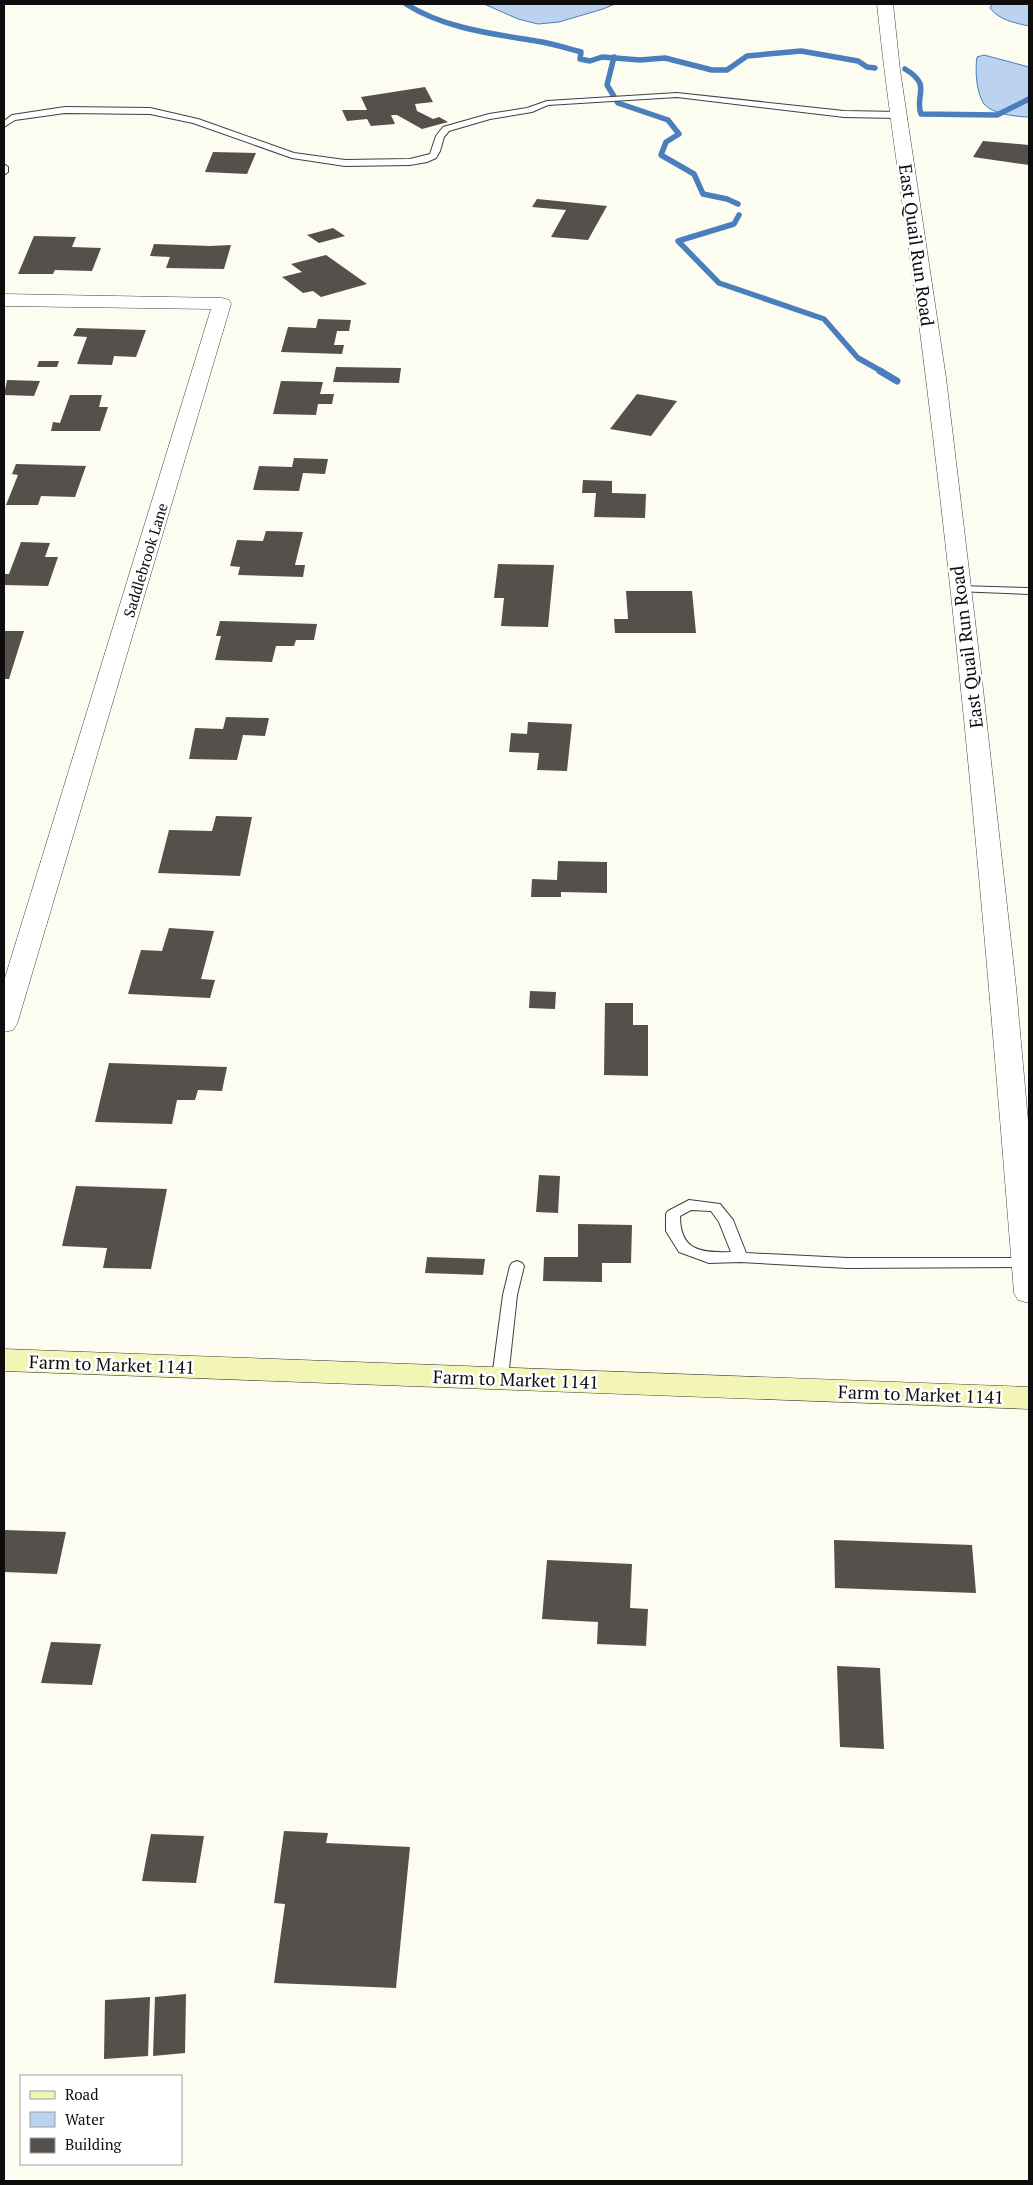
<svg xmlns="http://www.w3.org/2000/svg" width="1033" height="2185" font-family="'PT Serif',serif">
<rect width="100%" height="100%" fill="#fdfcf0"/>
<g fill="#bbd3ee" stroke="#4b7ebc">
<path d="M484,4H615L603,9L559,22L538,24L518,19Z"/>
<path d="M992,4H1029V26C1015,23 999,20 990,8Z"/>
<path d="M984,55L1029,67V117C1018,117 992,114 984,104C976,92 975,70 977,57Z"/>
</g>
<g fill="none" stroke-linecap="round" stroke-linejoin="round">
<g stroke="#4b7ebc" stroke-width="5.5">
<path d="M406,4C443,28 493,34 536,41C551,43 566,48 581,52L580,59L590,61L602,57L640,60L665,58L712,70H727L747,56L801,51L858,61L867,67L875,68"/>
<path d="M614,57L607,85L618,103L668,120L679,134L666,142L661,155L694,174L703,194L727,199L738,204"/>
<path d="M905,69C933,86 914,94 921,114L997,115L1029,99"/>
<path d="M739,215L734,224L678,241L719,283L824,319L858,358L883,372"/>
</g>
<path stroke="#4b7ebc" stroke-width="7" d="M880,371L897,381"/>
</g>
<g fill="#55504b">
<path d="M425,87L433,102L415,104L417,111L433,119L439,117L448,122L422,129L397,115H391L395,124L371,126L367,119L347,121L342,110H367L361,97Z"/>
<path d="M983,141L1029,145V165L973,157Z"/>
<path d="M213,152L256,153L247,174L205,172Z"/>
<path d="M537,199L607,206L588,240L551,237L566,210L532,207Z"/>
<path d="M333,228L345,236L319,243L307,235Z"/>
<path d="M34,236L76,237L72,247L101,248L92,271L55,270L53,274H18Z"/>
<path d="M154,244L210,246L231,245L224,269L166,268L170,257L150,256Z"/>
<path d="M326,255L367,284L321,297L313,291L303,293L282,277L302,272L291,264Z"/>
<path d="M318,319L351,320L349,331H337L334,345H344L342,354L281,352L288,327L316,328Z"/>
<path d="M77,328L146,330L136,357L114,356L112,365L77,364L87,337L73,336Z"/>
<path d="M39,361H59L57,367H37Z"/>
<path d="M336,367L401,368L399,383L333,382Z"/>
<path d="M7,380L40,381L34,396L4,395Z"/>
<path d="M281,381L323,382L320,394H334L332,404H318L316,415L273,414Z"/>
<path d="M637,394L677,401L651,436L610,429Z"/>
<path d="M70,395H102L99,407H108L100,431H51L53,422L60,423Z"/>
<path d="M294,458L328,459L325,474L303,473L299,491L253,490L259,466L292,467Z"/>
<path d="M16,464L86,466L75,497L41,496L38,505H6L18,475L12,474Z"/>
<path d="M583,480L612,481V493L646,494L645,518L594,517L596,493H582Z"/>
<path d="M266,531L303,532L295,565H305L303,577L238,575L240,567L230,566L237,540L263,541Z"/>
<path d="M21,542L50,543L45,557H58L48,586L4,585V574H9Z"/>
<path d="M498,564L554,565L548,627L501,626L504,598H494Z"/>
<path d="M626,591H692L696,633H615L614,619H628Z"/>
<path d="M220,621L317,624L314,640H296L294,646H276L272,662L215,660L221,636H216Z"/>
<path d="M4,631H24L9,679H4Z"/>
<path d="M226,717L269,718L265,736L243,735L237,760L189,759L195,728L223,729Z"/>
<path d="M528,722L572,724L567,771L537,770L539,753L509,752L511,733L527,734Z"/>
<path d="M216,816L252,817L240,876L158,873L169,830L212,831Z"/>
<path d="M558,861L607,862V893L561,892V897H531L532,879L557,880Z"/>
<path d="M169,928L214,931L201,979L215,980L210,998L128,994L141,950L162,951Z"/>
<path d="M530,991L556,992L555,1009L529,1008Z"/>
<path d="M605,1003H633V1025H648V1076L604,1075Z"/>
<path d="M109,1063L227,1067L222,1091L198,1090L195,1100H177L172,1124L95,1122Z"/>
<path d="M539,1175L560,1176L558,1213L536,1212Z"/>
<path d="M76,1186L167,1189L151,1269L103,1268L107,1248L62,1246Z"/>
<path d="M578,1224L632,1225L631,1263H602V1282L543,1281L544,1257H578Z"/>
<path d="M427,1257L485,1259L483,1275L425,1273Z"/>
<path d="M4,1530L66,1532L57,1574L4,1572Z"/>
<path d="M834,1540L972,1545L976,1593L835,1588Z"/>
<path d="M547,1560L632,1564L630,1608L648,1609L646,1646L597,1644L598,1622L542,1619Z"/>
<path d="M51,1642L101,1644L92,1685L41,1683Z"/>
<path d="M837,1666L880,1668L884,1749L840,1747Z"/>
<path d="M284,1831L328,1833L326,1843L410,1847L396,1988L274,1983L285,1904L274,1903Z"/>
<path d="M151,1834L204,1836L196,1883L142,1881Z"/>
<path d="M186,1994L185,2053L153,2056L155,1997Z"/>
<path d="M150,1997L148,2056L104,2059L105,2000Z"/>
</g>
<g fill="none" stroke-linecap="round" stroke-linejoin="round">
<g stroke="#404040" stroke-width="2">
<g id="lane">
<path d="M677,93L844,111L898,112L902,115L898,118L844,117L677,97L548,105L532,112L490,119L449,131L444,137L440,151L436,158L427,162L410,165L345,166L292,158L193,123L150,114L65,113L15,120L4,127V121L12,115L65,107L150,108L198,119L294,153L345,160L410,159L430,154L436,136L443,127L489,114L527,108L547,101Z"/>
<path d="M4,164L8,167V172L4,175Z"/>
<path d="M959,586L1029,588V594L955,591L954,589Z"/>
<path d="M689,1200L720,1204L733,1220L746,1253L847,1258H1027L1029,1259V1267L847,1268L740,1262L709,1263L679,1252L666,1231V1214L668,1211ZM691,1210L711,1211L719,1222L731,1252C701,1253 680,1251 680,1216Z"/>
<path d="M517,1261L522,1263L524,1266L517,1295L508,1378L505,1382L500,1383L495,1382L492,1378L503,1295L510,1266L512,1263Z"/>
</g>
</g>
<g stroke="#404040" stroke-width="1">
<g id="street">
<path d="M877,4H893L900,70L946,378L981,671L1016,987L1029,1132V1303L1018,1300L1014,1293C990,988 964,683 926,379C911,254 890,129 877,4Z"/>
<path d="M4,294L222,298L229,300L231,304L17,1024L13,1030L4,1032V981L211,309L4,306Z"/>
</g>
</g>
<g stroke="#2f2f2f" stroke-width="1">
<path id="secondary" d="M4,1349L1029,1387V1409L4,1371Z"/>
</g>
<use href="#lane" fill="#fff" fill-rule="evenodd"/>
<use href="#street" fill="#fff" fill-rule="evenodd"/>
<use href="#secondary" fill="#f2f5b3" fill-rule="evenodd"/>
</g>
<g text-anchor="middle" dominant-baseline="central" stroke-width="5" stroke-linejoin="round" paint-order="stroke">
<g font-size="15" fill="#0d0d0d" stroke="#fff">
<text transform="translate(145 560) rotate(-73)">Saddlebrook Lane</text>
</g>
<g font-size="18" fill="#0d0d0d" stroke="#fff">
<text transform="translate(917 245) rotate(82)">East Quail Run Road</text>
<text transform="translate(966 647) rotate(-97)">East Quail Run Road</text>
<text transform="translate(112 1364) rotate(2)">Farm to Market 1141</text>
<text transform="translate(516 1379) rotate(2)">Farm to Market 1141</text>
<text transform="translate(921 1394) rotate(2)">Farm to Market 1141</text>
</g>
</g>
<rect width="1033" height="2185" fill="none" stroke="#0d0d0d" stroke-width="10"/>
<rect x="20" y="2075" width="162" height="90" fill="#ffffff" stroke="#9e9e9e"/>
<rect x="30" y="2091" width="25" height="8" fill="#f2f5b3" stroke="#9e9e9e"/>
<text x="65" y="2100" font-size="15" fill="#0d0d0d">Road</text>
<rect x="30" y="2112" width="25" height="15" fill="#bbd3ee" stroke="#9e9e9e"/>
<text x="65" y="2125" font-size="15" fill="#0d0d0d">Water</text>
<rect x="30" y="2138" width="25" height="15" fill="#55504b" stroke="#9e9e9e"/>
<text x="65" y="2150" font-size="15" fill="#0d0d0d">Building</text>
</svg>
